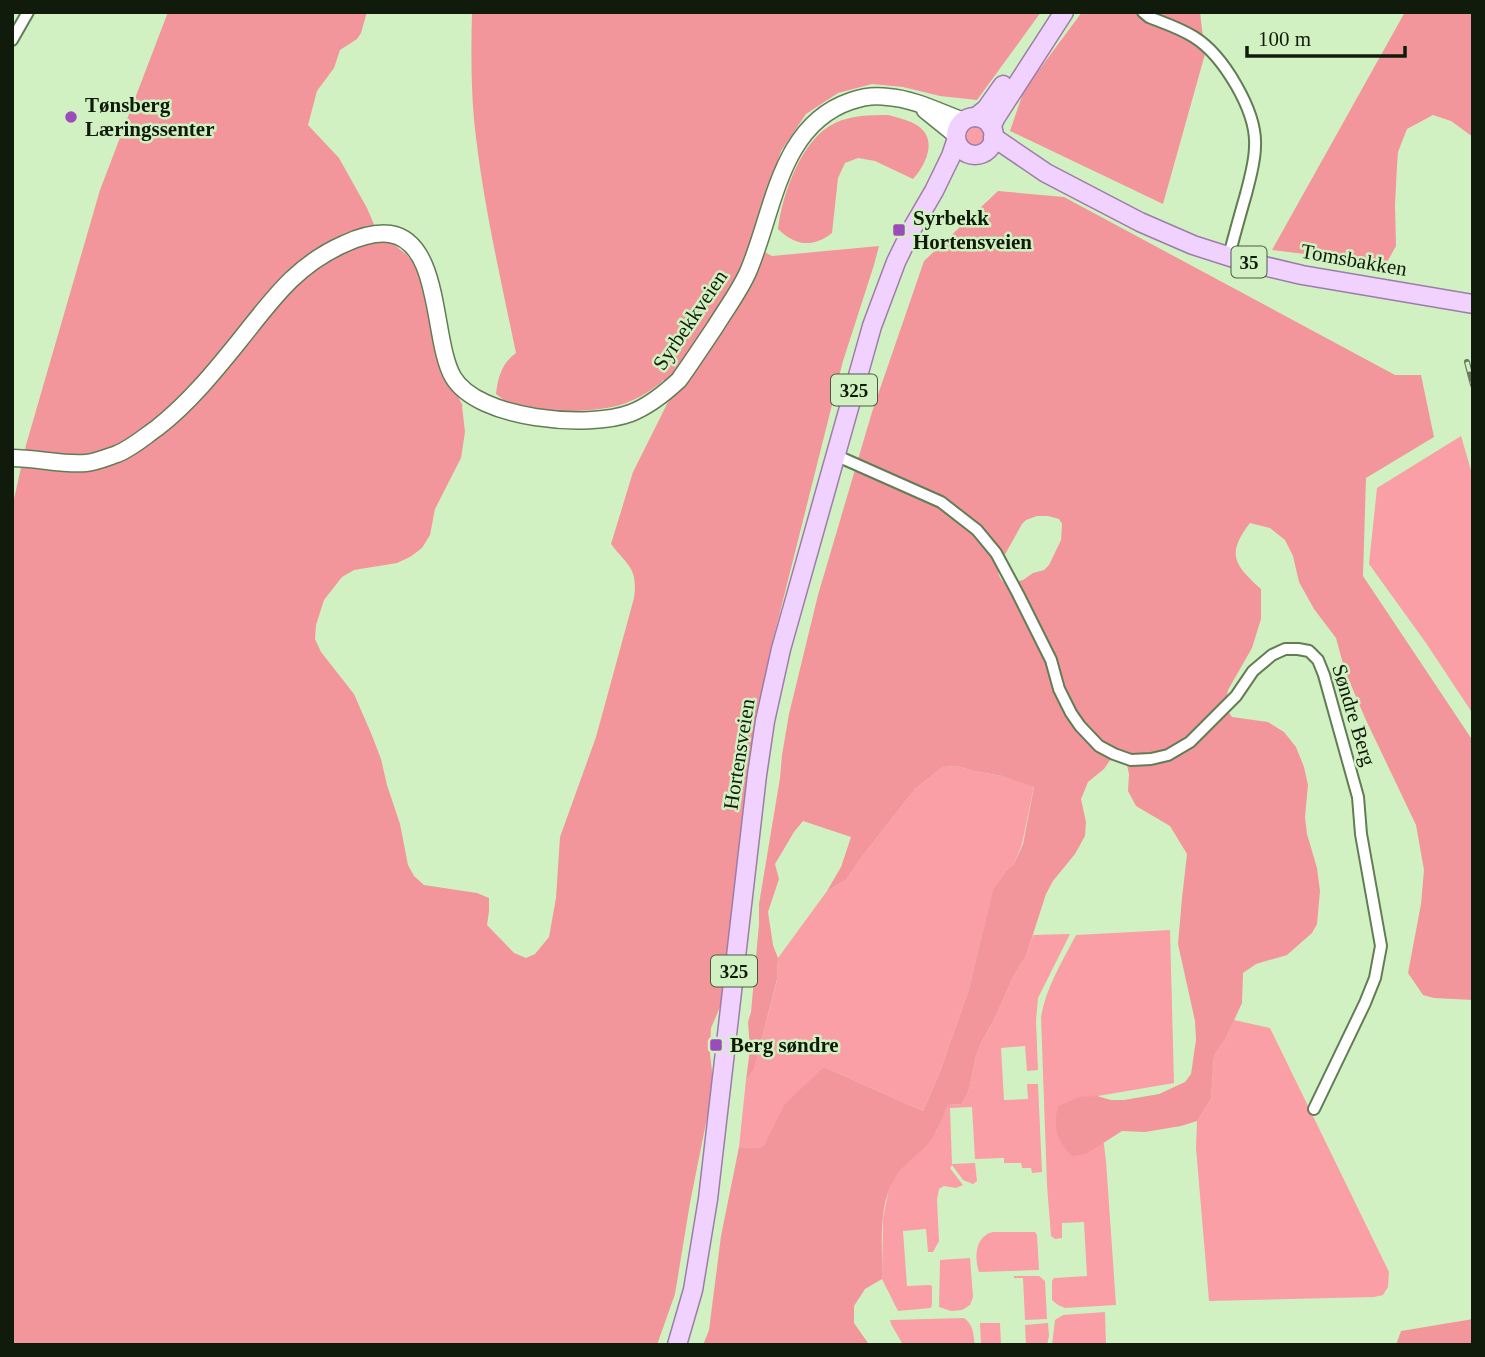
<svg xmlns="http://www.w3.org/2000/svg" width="1485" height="1357" font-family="Georgia,serif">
<rect width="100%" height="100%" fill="#d2f1c3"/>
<g fill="#fa9fa5">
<circle cx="975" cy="136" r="9"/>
<path d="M1461,436L1473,477V714L1426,643L1369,564L1377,488Z"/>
<path d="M957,766L973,771L1002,776L1034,786L1022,844L1014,864L1007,870L993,891L968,992L939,1074L923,1111L824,1067L764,1145L759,1148L739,1147L746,1080L754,1068L777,980L778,958L827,891L846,880L861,858L915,789L943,767Z"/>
<path d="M1170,930L1174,1083L1098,1096L1106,1161L1116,1305L1065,1308L1058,1305L1052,1300V1281L1054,1278L1087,1276L1084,1222L1062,1223V1238L1055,1239L1051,1236L1047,1185L1041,1017C1046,987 1062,962 1076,935Z"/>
<path d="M1070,934L1038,998L1036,1021L1038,1070L1027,1071L1025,1046L1001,1048L1004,1100L1028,1099L1027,1084H1038L1042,1172L1032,1173L1031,1168H1022L1021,1163H1004V1158L975,1159L972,1107L950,1108L952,1164L975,1163L977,1181L973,1184L963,1180L952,1165L950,1168L963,1185L956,1188L944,1186L939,1189L937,1200L939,1241L933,1252H928L926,1229L903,1231L907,1286L930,1285L932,1286V1304L931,1308L898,1311L882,1279L883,1218L888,1193L893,1180L902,1167L925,1146L936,1132L948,1105L962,1104L969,1090L976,1056L982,1041L994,1020L1014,975L1026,956L1033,935Z"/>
<path d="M1234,1020L1270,1028L1389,1272L1388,1287L1383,1295L1374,1297L1209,1301L1196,1148L1197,1121L1211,1099L1214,1056L1226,1038Z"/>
<path d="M993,1232H1035L1037,1235L1039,1270L979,1272C974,1257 975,1236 993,1232Z"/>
<path d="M970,1258L973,1297L970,1305L962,1310L951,1311L939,1307L940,1260Z"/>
<path d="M1014,1276H1039L1045,1281L1047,1319L1025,1320L1023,1278H1014Z"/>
<path d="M1105,1312L1106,1345H1092V1343L1052,1345L1055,1320L1063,1315Z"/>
<path d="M964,1318C974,1325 973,1334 975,1345H903L891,1324L890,1320Z"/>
<path d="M980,1323H1000L1001,1345H981Z"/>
<path d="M1048,1323L1049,1336L1047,1345H1026L1025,1325Z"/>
</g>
<g fill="#f3969c" fill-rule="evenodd">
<path d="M168,12H367L361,33L357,39L340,50L334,68L317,91L308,125L339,158L367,208L381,241H389L397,247L407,255L419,270L435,349L445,373L463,406H462L465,432L461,458L435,509L430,535L422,548L410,557L397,563L354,570L342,577L324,600L316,625L315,639L321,652L354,694L371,733L381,759L387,785L400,824L408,865L414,876L424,885L477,893L489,898V911L487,925L514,953L526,958L535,954L549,937L556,898L560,837L596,737L634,598C638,568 628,566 611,544L633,472L671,396L664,380C651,392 629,404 612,407C587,412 532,415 509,404C505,401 500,397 496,394C498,377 502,363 516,353C500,276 482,198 474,120C471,84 471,48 472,12H1041L977,100L940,96L903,87L872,84L838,93L806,114L781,151L755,227L756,247L772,256L879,246L874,265L843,361L771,648L748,767L724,998L711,1028L710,1053L712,1071V1093L690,1203L675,1294L657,1345H12V508L26,445L100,190Z"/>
<path d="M1082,12H1200L1205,54L1163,204L1010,131L1024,90Z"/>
<path d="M1405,12H1473V137L1451,121L1433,115L1407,129L1398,152L1397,166L1395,205L1396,246L1386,264L1272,250Z"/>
<path d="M888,115C896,117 904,119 911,122C939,134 929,161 913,179L875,161L858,158L845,163L838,178L832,233C813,248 795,246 778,229C782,195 801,139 835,123C852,115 870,115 888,115Z"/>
<path d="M998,191L1064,197L1395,375H1421L1434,437L1366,478L1363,576L1473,741V1000L1434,998L1423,995L1408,973L1421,904L1424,870L1416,825L1365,718L1345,671L1336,638L1314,609L1299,582L1293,556L1285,540L1270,528L1250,523C1226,554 1234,565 1261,589V619L1252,648L1228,690L1225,707L1232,717L1268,722L1284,732L1296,747L1304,767L1308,785L1305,817L1307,834L1317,868L1320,891L1317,924L1312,933L1287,955L1256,964L1243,973L1242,1003L1226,1038L1214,1056L1211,1099L1197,1121L1181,1126L1145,1132L1122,1131L1086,1154L1072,1156C1056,1141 1053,1126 1058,1106L1080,1097L1097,1096L1111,1100H1124L1159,1094L1185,1082L1191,1074L1196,1040L1195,1021L1178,944L1182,898L1187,854L1170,826L1136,806L1128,791L1129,774L1125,756L1117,750L1104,769L1088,782L1081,799L1086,822L1085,836L1075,854L1053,881L1046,894L1026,956L1014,975L994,1020L982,1041L976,1056L969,1090L962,1104L948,1105C942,1119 936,1136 925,1147C914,1158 902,1165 895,1178C877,1207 883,1246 882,1279L865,1289L854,1306V1323L868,1343L871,1345H703L709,1330L721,1236L739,1147L759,1148L764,1145L785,1104L824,1067L923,1111L939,1074L968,992L993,890L1007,870L1014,864L1023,844L1034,787L1002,776L973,771L957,766L943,767L915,789L861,858L846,880L827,891L841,867L851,837L803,821L794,832L775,864L779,879L768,912L773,945L778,958L777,979L754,1069L746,1080L750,1049L748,1022L751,1012L759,924V904L780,778L782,755L789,714L818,595L872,412L924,261ZM1037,516H1048L1059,519L1062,524L1061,540L1049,565L1044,570L1033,573L1023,580L1006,584C999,579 997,573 999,565L1022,524L1026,520Z"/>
<path d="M1473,1319V1345H1396L1401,1331Z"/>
</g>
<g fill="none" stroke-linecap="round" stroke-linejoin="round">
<g stroke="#627d55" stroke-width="14">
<g id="minor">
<path d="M1143,12L1149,17C1164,23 1180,28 1194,37C1223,55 1257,111 1255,146C1255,162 1250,178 1246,194C1240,215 1234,236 1229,256"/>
<path d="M12,40L28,12"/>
<path d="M835,455L941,502L977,530L996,553L1018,594L1051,660L1059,689L1071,713L1080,726L1099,746L1114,754L1131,760L1151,759L1168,755L1190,742L1236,696L1253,671L1272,655L1285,649H1298L1309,651L1318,660L1324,675L1358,797L1361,834L1381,946L1375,978L1365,1003L1314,1109"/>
</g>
</g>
<g stroke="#627d55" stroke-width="19">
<g id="secondary">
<path d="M925,110L956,135"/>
<path d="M12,458C37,458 62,465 86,463C96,462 108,457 117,454C132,448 144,437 157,428C189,403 215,371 240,340C272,300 296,265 344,244C359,237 374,232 390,234C442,242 432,341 453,377C478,420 589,429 631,413C649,406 665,393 679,380C691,363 703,345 715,327C726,309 739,292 748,272C774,212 779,125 851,101C862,97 875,95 888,97C914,99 939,112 964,121"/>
</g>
</g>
<g stroke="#9c7da8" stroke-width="21">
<g id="primary">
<path d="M976,117L986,109L1003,85"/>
<circle cx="975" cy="136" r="19"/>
<path d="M991,127L996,117L1064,12"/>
<path d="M993,137L1046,173L1140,222L1193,245L1243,261L1302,275L1473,304"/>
<path d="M677,1345L693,1290L708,1199L757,775L765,721L781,649L872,326L896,262L913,227L934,191L951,156L956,141"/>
</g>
</g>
<use href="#minor" stroke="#fff" stroke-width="10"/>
<use href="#secondary" stroke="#fff" stroke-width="16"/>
<use href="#primary" stroke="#f1d1fe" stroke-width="18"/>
<g stroke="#687c5f" stroke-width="6">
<path id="rail" d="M1467,362L1473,385"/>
</g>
<use href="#rail" stroke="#d2f1c3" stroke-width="3.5" stroke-dasharray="10" stroke-linecap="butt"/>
</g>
<g fill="#9c4bbb" stroke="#d2f1c3" stroke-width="2.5">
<circle cx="71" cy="117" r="7"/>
<rect x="892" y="223" width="14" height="14" rx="3.5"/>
<rect x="709" y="1038" width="14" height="14" rx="3.5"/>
</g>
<g text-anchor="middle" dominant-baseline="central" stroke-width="5" stroke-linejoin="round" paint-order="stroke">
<g fill="#d2f1c3" stroke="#4a5b42" stroke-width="2">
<rect x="1231.5" y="246.5" width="35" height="31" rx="5"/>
<rect x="831" y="374.5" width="46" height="31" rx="5"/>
<rect x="711" y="955.5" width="46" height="31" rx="5"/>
</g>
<g font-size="19" font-weight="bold" fill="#101b0b">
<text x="1249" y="262">35</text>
<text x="854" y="390">325</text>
<text x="734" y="971">325</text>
</g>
<g font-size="21" font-weight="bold" fill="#101b0b" stroke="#d2f1c3" text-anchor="start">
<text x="85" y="105">Tønsberg<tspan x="85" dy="24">Læringssenter</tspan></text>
<text x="913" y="218">Syrbekk<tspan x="913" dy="24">Hortensveien</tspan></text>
<text x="730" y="1045">Berg søndre</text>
</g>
<g font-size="21" fill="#101b0b" stroke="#d2f1c3">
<text transform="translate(1354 260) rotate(10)">Tomsbakken</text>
<text transform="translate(690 320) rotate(-56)">Syrbekkveien</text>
<text transform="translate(1354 715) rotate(73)">Søndre Berg</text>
<text transform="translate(739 754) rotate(-81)">Hortensveien</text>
</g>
</g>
<rect width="1485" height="1357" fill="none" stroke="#101b0b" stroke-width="28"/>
<path d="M1247 46v10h158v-10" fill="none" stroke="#101b0b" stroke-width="3.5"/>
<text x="1258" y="46" font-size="21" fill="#101b0b" stroke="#d2f1c3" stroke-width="5" paint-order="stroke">100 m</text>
</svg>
